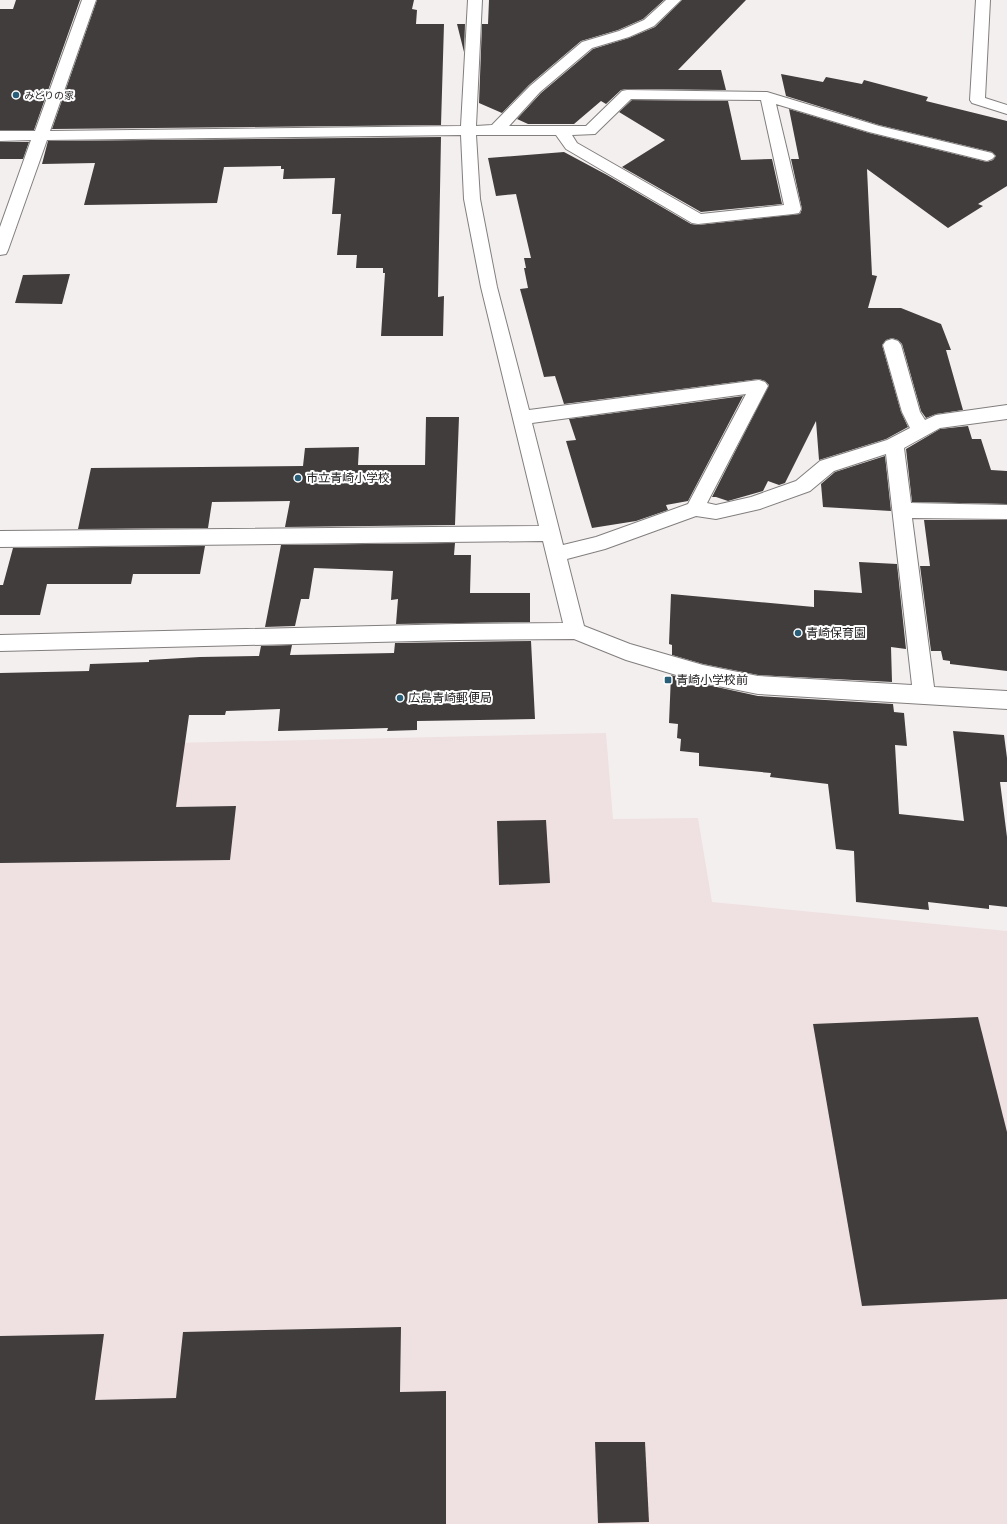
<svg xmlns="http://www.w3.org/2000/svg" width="1007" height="1524" font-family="'DM Sans','Noto Sans JP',sans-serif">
<rect width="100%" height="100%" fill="#f4efef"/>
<path fill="#efe1e1" d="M606,733L613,819L698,818L712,902L1007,931V1524H0V747Z"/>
<g fill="#413d3d">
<path d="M16,0H80L34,130H0V9H13Z"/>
<path d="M97,0H414L412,9L417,10L416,24H444L441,125L52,129Z"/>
<path d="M489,0H664L643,19L618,30L581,41L529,85L502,113L479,103L482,24H488Z"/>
<path d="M682,0H746L678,70H721L726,90L627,89L621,90L606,104L601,101L574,124H528L517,119L541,93L593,49L629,38L655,27Z"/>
<path d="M457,24H465L464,52Z"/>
<path d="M781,74L823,82L826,77L862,84L864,80L928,97L926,101L1007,121V186L978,204L983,206L948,228L867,169L872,275L877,276L868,308H901L941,324L951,350H946L963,410L936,414L926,418L921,411L902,344L898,340L892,338L886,340L882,345L901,412L908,427L886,439L819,460L816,421L785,483L779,485L768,481L763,491L728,501L716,497H712L769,385L765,381L759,379L564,404L555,376L544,377L520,289L528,288L524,268H526L524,258H531L516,194L496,196L488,158L564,152L607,175L691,224L698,225L800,214L802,209L791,159H799L789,109L869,133L987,162L993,160L996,156L992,152L879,125L786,96Z"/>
<path d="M632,100L728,101L741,160L772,159L782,204L701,212L622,167L665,140L619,112Z"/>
<path d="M441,137L438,297L444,296L443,336H381L385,273H383V268H356L357,255H337L341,214H332L335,178L283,179L284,169H281V166L224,167L217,203L84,205L95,163L42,164L48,141Z"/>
<path d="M0,142H29L23,159H0Z"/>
<path d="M70,274L62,304L15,303L23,275Z"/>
<path d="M743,396L688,501L666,505L668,510L636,521L592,528L566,441L576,440L569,419Z"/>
<path d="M426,417H459L455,525L285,527L290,501L212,502L208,528L78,529L91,468L303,466L305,448L359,447L358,465H425Z"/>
<path d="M968,426L972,439H981L991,470L1007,471V504L912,502L906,449L940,429Z"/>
<path d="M885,456L891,511L823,507L821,484L835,472Z"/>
<path d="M924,520H1007V671L950,664V661L943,660L941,651H931L920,566H930Z"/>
<path d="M455,543L454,555H471L470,593H530V622L396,624L398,599L391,600L393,571L314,568L309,599H301L295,626L265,627L281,545Z"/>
<path d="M205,546L200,574H133L131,584H47L40,615H0V585H3L13,548Z"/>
<path d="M859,562L897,564L906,649L891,647L892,682L758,675L703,664L672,655V645L669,644L671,594L814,607V590L862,593Z"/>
<path d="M531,641L535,719L417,721V730L387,731L388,728L278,731L280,709L226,711L225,715H189L176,807L236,806L230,860L0,863V673L89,671L90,664L149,662V660L200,657L259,656L261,646L292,645L290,655L394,653L395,643Z"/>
<path d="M671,675L703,684L758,696L893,704L894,712L904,713L907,746L895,745L899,814L964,821L953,731L1004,735L1007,758V782H1000L1007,837V907L989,905V909L928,902L929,910L856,902L854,851L836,849L828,784L770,777L771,773L699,766V753L680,751L681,739L677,738L678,724L669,723Z"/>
<path d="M546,820L550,883L499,885L497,821Z"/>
<path d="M978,1017L1007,1132V1299L862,1306L813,1024Z"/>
<path d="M401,1327L400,1392L446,1391V1524H0V1336L104,1334L95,1400L176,1398L183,1332Z"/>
<path d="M595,1442H645L649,1522L598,1523Z"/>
</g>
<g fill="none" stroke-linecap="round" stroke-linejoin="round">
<g stroke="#827e7e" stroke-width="2">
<g id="minor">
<path d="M82,0H96L50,131L461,126L468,0H482L476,126L492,125L530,86L582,42L619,31L644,20L666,0H681L654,26L629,37L592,48L540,92L509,126H586L622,91L627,90L767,92L879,126L992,153L995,156L992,159L987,161L869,132L776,104L801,209L799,213L793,214L698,224L692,223L566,149L556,135H476L480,199L497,287L529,410L759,380L765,382L768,386L707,503L716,505L751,497L796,481L820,461L887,440L910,428L902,412L883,345L886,341L892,339L898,341L901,345L920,412L925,420L936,415L1007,405V419L940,428L904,448L911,503L1007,505V519L912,518L934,687L1007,691V709L758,694L703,683L626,660L574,639L457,640L0,651V635L457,624L563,623L543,541L0,547V531L539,526L481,287L464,199L461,135L47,140L8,250L6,254L0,255V227L31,140L0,141V131H35ZM631,99L761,100L784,205L701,214L577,143L572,135L595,134ZM746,394L688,504L596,537L563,545L532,423ZM886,454L912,685L758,676L703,665L630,644L584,626L567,559L605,549L696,516L716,519L760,509L810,491L834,471Z"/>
<path d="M976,0H990L985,98L1007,105V114L972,103L970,100Z"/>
</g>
</g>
<use href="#minor" fill="#fff" fill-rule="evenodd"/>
</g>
<g fill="#295e79" stroke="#fffefe" stroke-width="1.5">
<circle cx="16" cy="95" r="4"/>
<circle cx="298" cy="478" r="4"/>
<circle cx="798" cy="633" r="4"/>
<rect x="664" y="676" width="8" height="8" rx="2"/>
<circle cx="400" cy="698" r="4"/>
</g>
<g text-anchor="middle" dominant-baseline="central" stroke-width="4" stroke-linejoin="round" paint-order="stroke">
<g font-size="10" fill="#222020" stroke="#fffefe" text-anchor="start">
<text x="24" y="95">みどりの家</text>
</g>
<g font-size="12" fill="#222020" stroke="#fffefe" text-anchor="start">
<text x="306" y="478">市立青崎小学校</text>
<text x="806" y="633">青崎保育園</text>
<text x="676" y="680">青崎小学校前</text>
<text x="408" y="698">広島青崎郵便局</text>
</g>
</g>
</svg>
